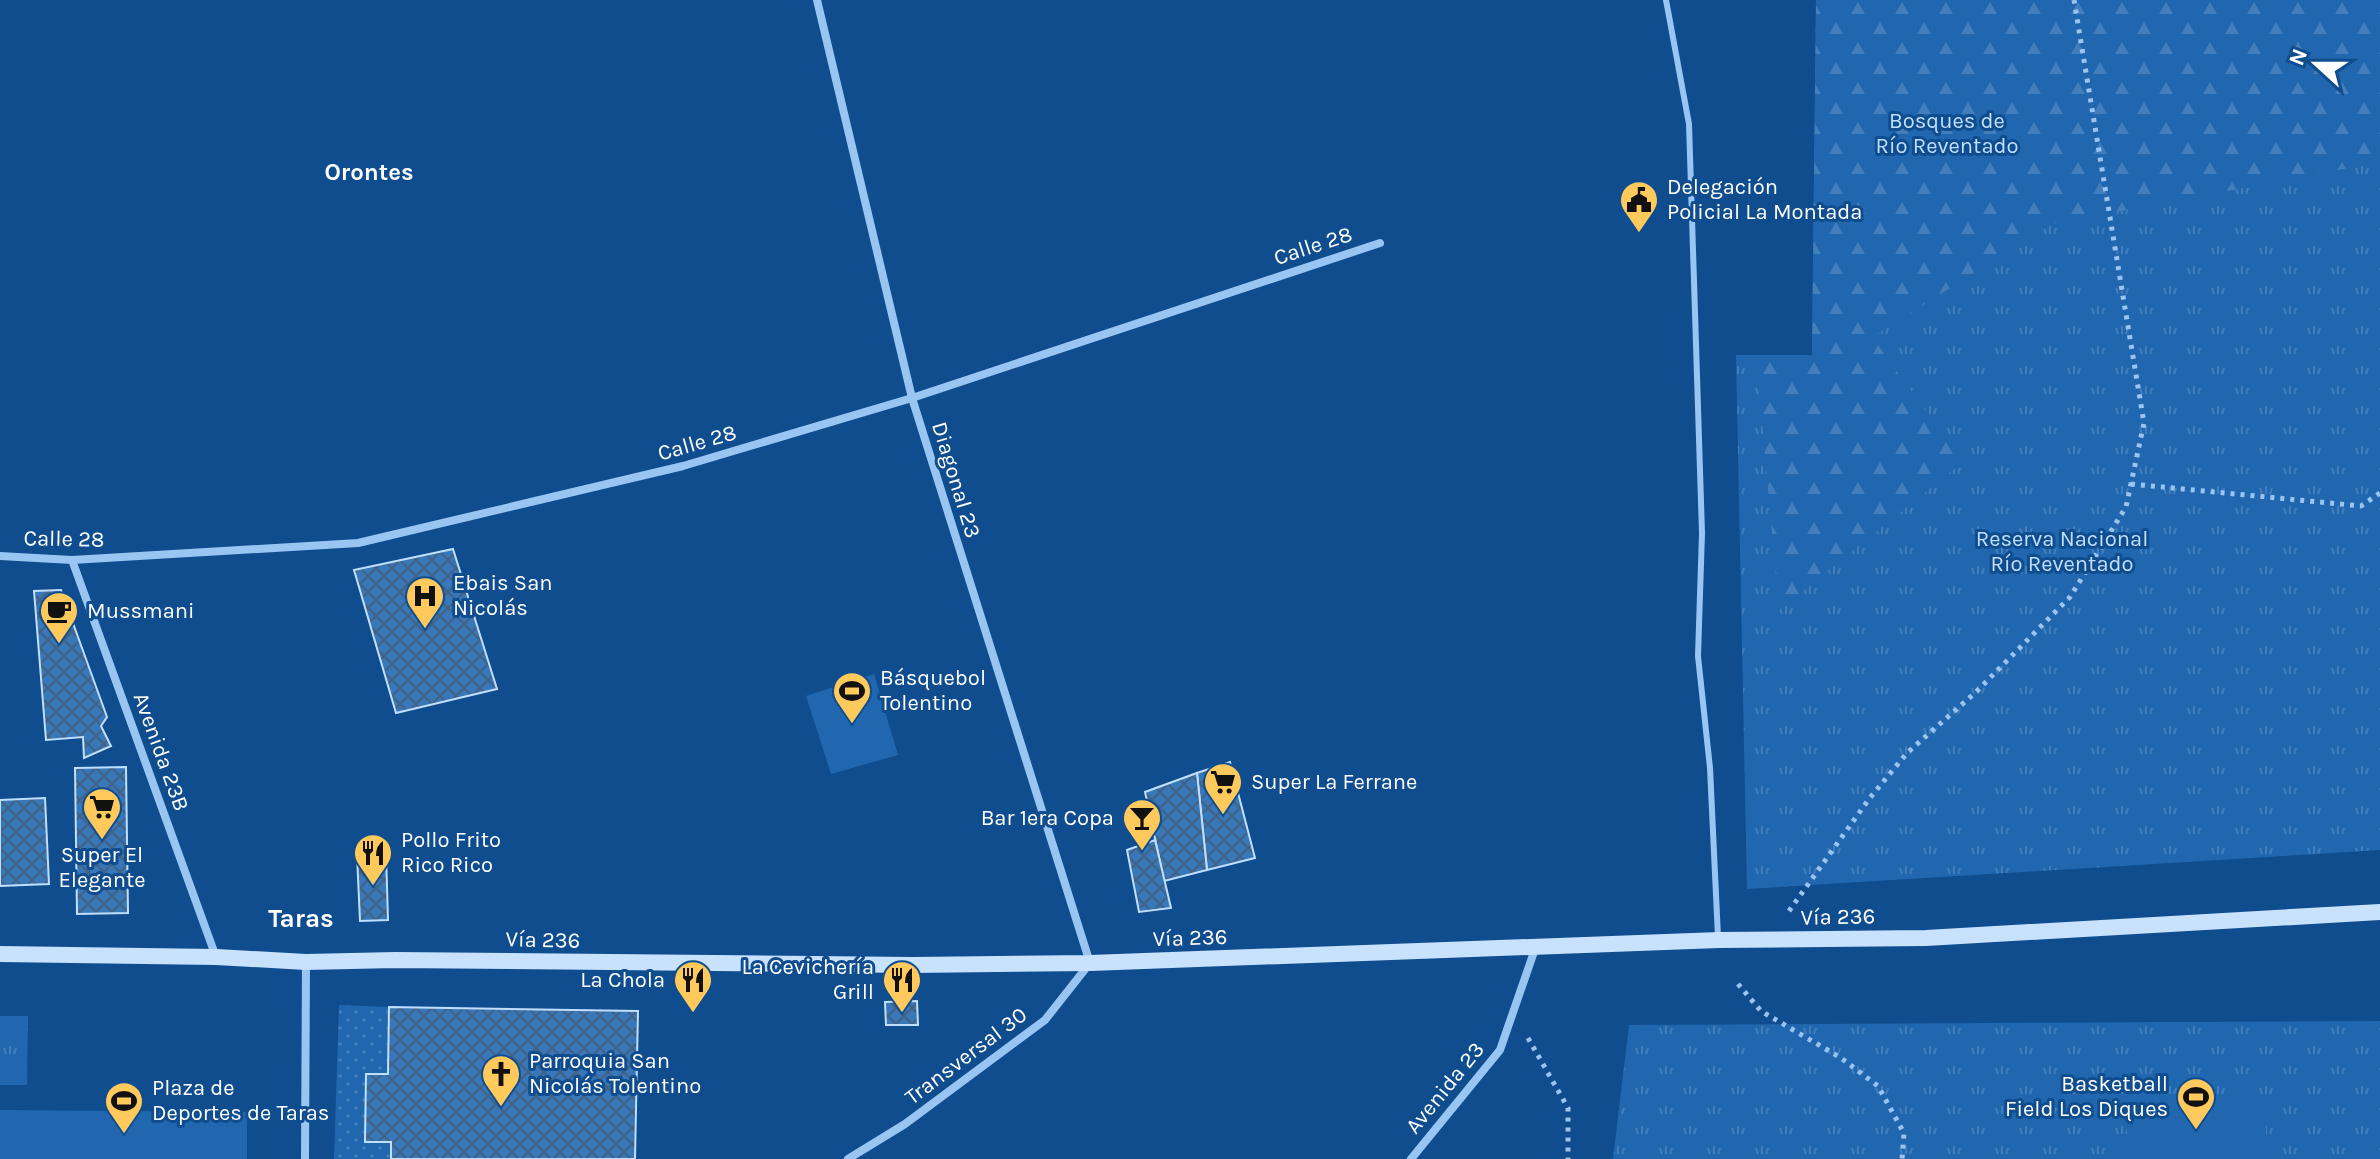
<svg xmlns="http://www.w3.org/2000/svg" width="2380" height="1159" font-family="Karla,sans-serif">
<defs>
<pattern id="grass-tufts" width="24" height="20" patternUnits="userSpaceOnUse" patternTransform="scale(2)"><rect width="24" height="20" fill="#2167af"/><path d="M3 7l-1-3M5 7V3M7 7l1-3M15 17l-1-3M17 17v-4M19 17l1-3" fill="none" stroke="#427ebb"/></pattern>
<pattern id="forest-firs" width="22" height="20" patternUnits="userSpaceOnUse" patternTransform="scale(2)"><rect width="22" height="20" fill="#2167af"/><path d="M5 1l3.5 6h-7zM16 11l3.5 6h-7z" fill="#427ebb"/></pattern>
<pattern id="garden-dots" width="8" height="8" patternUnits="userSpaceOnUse" patternTransform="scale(2)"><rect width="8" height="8" fill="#2167af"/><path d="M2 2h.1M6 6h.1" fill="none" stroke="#427ebb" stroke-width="1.8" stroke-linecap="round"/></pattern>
<pattern id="building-cross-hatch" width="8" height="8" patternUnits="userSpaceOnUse" patternTransform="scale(2)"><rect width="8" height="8" fill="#3877b9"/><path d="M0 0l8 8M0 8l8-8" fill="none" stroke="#426282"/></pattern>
</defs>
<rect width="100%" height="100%" fill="#0f4d8f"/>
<g fill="url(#grass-tufts)">
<path d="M1816,0H2380V850L1747,889L1736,355H1812Z"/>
<path d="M0,1016H28L27,1085H0Z"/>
<path d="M2380,1021V1159H1613L1629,1025Z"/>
</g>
<path fill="url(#forest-firs)" d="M1816,0H2380V162L2052,224L1872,337L1963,462L1779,610L1756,355H1812Z"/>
<path fill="url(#garden-dots)" d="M339,1005L389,1007L388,1074H366V1142H391V1159H334Z"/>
<g fill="#2167af">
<path d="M874,674L898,755L831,774L806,696Z"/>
<path d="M2266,1103V1159H2127V1104Z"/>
<path d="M0,1110L247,1112V1159H0Z"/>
</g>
<g fill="url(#building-cross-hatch)" stroke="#c0dffe" stroke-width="2">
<path d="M453,549L497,689L396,713L354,570Z"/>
<path d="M61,590L107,717L101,726L111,746L84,758L83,737L46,740L34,591Z"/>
<path d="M1230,762L1255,858L1207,870L1197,773Z"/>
<path d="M126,767L128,913L77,914L75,768Z"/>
<path d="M1197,773L1207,870L1164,881L1145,792Z"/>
<path d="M45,798L49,884L0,886V800Z"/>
<path d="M1155,840L1171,908L1139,912L1127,850Z"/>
<path d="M386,853L388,920L360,921L357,855Z"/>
<path d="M917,1001L918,1025H886L885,1002Z"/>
<path d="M389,1007L638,1011L635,1159H391V1142H365L366,1074H388Z"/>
</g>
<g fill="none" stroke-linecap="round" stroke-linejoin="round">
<g stroke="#99c5f3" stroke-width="5" stroke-dasharray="4 6" stroke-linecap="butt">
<path d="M2131,484L2361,506L2380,493"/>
<path d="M1789,911L1869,799L1907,753L1976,692L2070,597L2126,507L2144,423L2074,0"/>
<path d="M1738,984L1761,1011L1841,1058L1878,1086L1904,1133L1902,1159"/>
<path d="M1528,1038L1568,1108V1159"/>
</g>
<path stroke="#99c5f3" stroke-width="6" d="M1666,0L1689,124L1702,533L1698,656L1710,768L1718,937"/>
<g stroke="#99c5f3" stroke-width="8">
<path d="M817,0L912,398L1090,963L1045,1020L905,1124L848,1159"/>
<path d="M0,556L72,560L358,543L683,466L912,398L1380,243"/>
<path d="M72,560L216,957"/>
<path d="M305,1159L306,962"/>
<path d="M1411,1159L1500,1050L1536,946"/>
</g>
<path stroke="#c8e1fd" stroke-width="16" d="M0,954L216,957L306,962L395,960L913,965L1090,963L1719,940L1926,938L2380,912"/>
</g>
<defs>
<g id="civic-pin" transform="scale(2)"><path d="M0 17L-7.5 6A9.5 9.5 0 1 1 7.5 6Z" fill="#ffc95b" stroke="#0f4d8f"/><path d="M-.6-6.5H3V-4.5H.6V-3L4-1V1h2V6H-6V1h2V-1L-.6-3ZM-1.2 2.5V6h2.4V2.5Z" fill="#111"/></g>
<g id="hospital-pin" transform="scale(2)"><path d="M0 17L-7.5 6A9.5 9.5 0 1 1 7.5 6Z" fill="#ffc95b" stroke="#0f4d8f"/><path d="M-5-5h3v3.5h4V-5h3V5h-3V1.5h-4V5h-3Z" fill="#111"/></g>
<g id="cafe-pin" transform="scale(2)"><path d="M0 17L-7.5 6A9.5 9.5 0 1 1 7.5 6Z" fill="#ffc95b" stroke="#0f4d8f"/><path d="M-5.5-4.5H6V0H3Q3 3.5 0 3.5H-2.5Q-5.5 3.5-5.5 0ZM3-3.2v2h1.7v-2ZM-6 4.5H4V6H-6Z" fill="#111"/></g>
<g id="stadium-pin" transform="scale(2)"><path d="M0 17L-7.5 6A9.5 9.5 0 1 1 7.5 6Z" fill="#ffc95b" stroke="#0f4d8f"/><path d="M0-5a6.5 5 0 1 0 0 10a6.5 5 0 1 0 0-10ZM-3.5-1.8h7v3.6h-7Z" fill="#111"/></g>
<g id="supermarket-pin" transform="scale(2)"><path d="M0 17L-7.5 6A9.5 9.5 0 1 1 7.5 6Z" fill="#ffc95b" stroke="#0f4d8f"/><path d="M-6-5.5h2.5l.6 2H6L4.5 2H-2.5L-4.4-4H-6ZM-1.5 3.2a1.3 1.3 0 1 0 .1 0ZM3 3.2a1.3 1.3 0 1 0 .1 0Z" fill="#111"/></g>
<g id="bar-pin" transform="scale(2)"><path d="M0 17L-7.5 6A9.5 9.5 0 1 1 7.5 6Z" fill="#ffc95b" stroke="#0f4d8f"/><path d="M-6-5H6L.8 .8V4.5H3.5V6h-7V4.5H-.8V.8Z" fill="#111"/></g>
<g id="restaurant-pin" transform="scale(2)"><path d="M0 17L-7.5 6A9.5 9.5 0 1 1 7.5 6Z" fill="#ffc95b" stroke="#0f4d8f"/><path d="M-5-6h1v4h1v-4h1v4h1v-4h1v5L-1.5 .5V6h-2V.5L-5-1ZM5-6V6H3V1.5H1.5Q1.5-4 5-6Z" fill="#111"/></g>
<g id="church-pin" transform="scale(2)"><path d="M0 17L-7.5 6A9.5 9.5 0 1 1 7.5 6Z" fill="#ffc95b" stroke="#0f4d8f"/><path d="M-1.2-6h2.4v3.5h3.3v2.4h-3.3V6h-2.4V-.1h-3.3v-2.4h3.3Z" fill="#111"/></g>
</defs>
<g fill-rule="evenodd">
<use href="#civic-pin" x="1639" y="200"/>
<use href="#hospital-pin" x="425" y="596"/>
<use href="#cafe-pin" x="59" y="611"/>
<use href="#stadium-pin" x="852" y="691"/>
<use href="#supermarket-pin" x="1223" y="782"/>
<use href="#supermarket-pin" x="102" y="807"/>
<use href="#bar-pin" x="1142" y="818"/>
<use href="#restaurant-pin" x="373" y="853"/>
<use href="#restaurant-pin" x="693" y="980"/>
<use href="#restaurant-pin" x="902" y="980"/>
<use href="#church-pin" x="501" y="1074"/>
<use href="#stadium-pin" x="2196" y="1097"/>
<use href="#stadium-pin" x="124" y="1101"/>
</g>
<g text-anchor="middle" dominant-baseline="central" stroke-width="6" stroke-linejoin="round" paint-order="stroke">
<g font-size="22" fill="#c0dffe" stroke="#0f4d8f">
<text x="1947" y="121">Bosques de<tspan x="1947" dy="25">Río Reventado</tspan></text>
<text x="2062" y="539">Reserva Nacional<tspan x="2062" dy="25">Río Reventado</tspan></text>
</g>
<g font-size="22" fill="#fff" stroke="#0f4d8f" text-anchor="start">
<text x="1667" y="187">Delegación<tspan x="1667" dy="25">Policial La Montada</tspan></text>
<text x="453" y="583">Ebais San<tspan x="453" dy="25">Nicolás</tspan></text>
<text x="87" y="611">Mussmani</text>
<text x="880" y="678">Básquebol<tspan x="880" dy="25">Tolentino</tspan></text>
<text x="1251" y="782">Super La Ferrane</text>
<text x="1114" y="818" text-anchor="end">Bar 1era Copa</text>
<text x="401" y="840">Pollo Frito<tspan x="401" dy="25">Rico Rico</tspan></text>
<text x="102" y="855" text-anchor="middle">Super El<tspan x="102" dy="25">Elegante</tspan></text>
<text x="874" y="967" text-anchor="end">La Cevichería<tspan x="874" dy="25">Grill</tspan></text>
<text x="665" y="980" text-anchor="end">La Chola</text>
<text x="529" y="1061">Parroquia San<tspan x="529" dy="25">Nicolás Tolentino</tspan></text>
<text x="2168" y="1084" text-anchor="end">Basketball<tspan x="2168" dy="25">Field Los Diques</tspan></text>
<text x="152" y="1088">Plaza de<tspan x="152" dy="25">Deportes de Taras</tspan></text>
</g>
<g font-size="22" fill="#fff" stroke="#0f4d8f">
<text transform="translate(1313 246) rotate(-18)">Calle 28</text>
<text transform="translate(697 443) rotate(-16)">Calle 28</text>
<text transform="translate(956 480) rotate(73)">Diagonal 23</text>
<text transform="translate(64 539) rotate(1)">Calle 28</text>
<text transform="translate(161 752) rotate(70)">Avenida 23B</text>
<text transform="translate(1838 917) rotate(-1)">Vía 236</text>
<text transform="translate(1190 938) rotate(-2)">Vía 236</text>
<text transform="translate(543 940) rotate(1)">Vía 236</text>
<text transform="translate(966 1056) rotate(-37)">Transversal 30</text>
<text transform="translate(1445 1088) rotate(-51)">Avenida 23</text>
</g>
<g font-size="24" font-weight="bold" fill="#fff" stroke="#0f4d8f">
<text x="369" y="172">Orontes</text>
</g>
<g font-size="26" font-weight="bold" fill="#fff" stroke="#0f4d8f">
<text x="301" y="918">Taras</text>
</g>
</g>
<g transform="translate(2316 64) rotate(291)" stroke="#0f4d8f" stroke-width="6" paint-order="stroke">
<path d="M0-6L14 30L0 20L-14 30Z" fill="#ffffff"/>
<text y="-12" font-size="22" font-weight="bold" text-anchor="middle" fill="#ffffff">N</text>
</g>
</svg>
